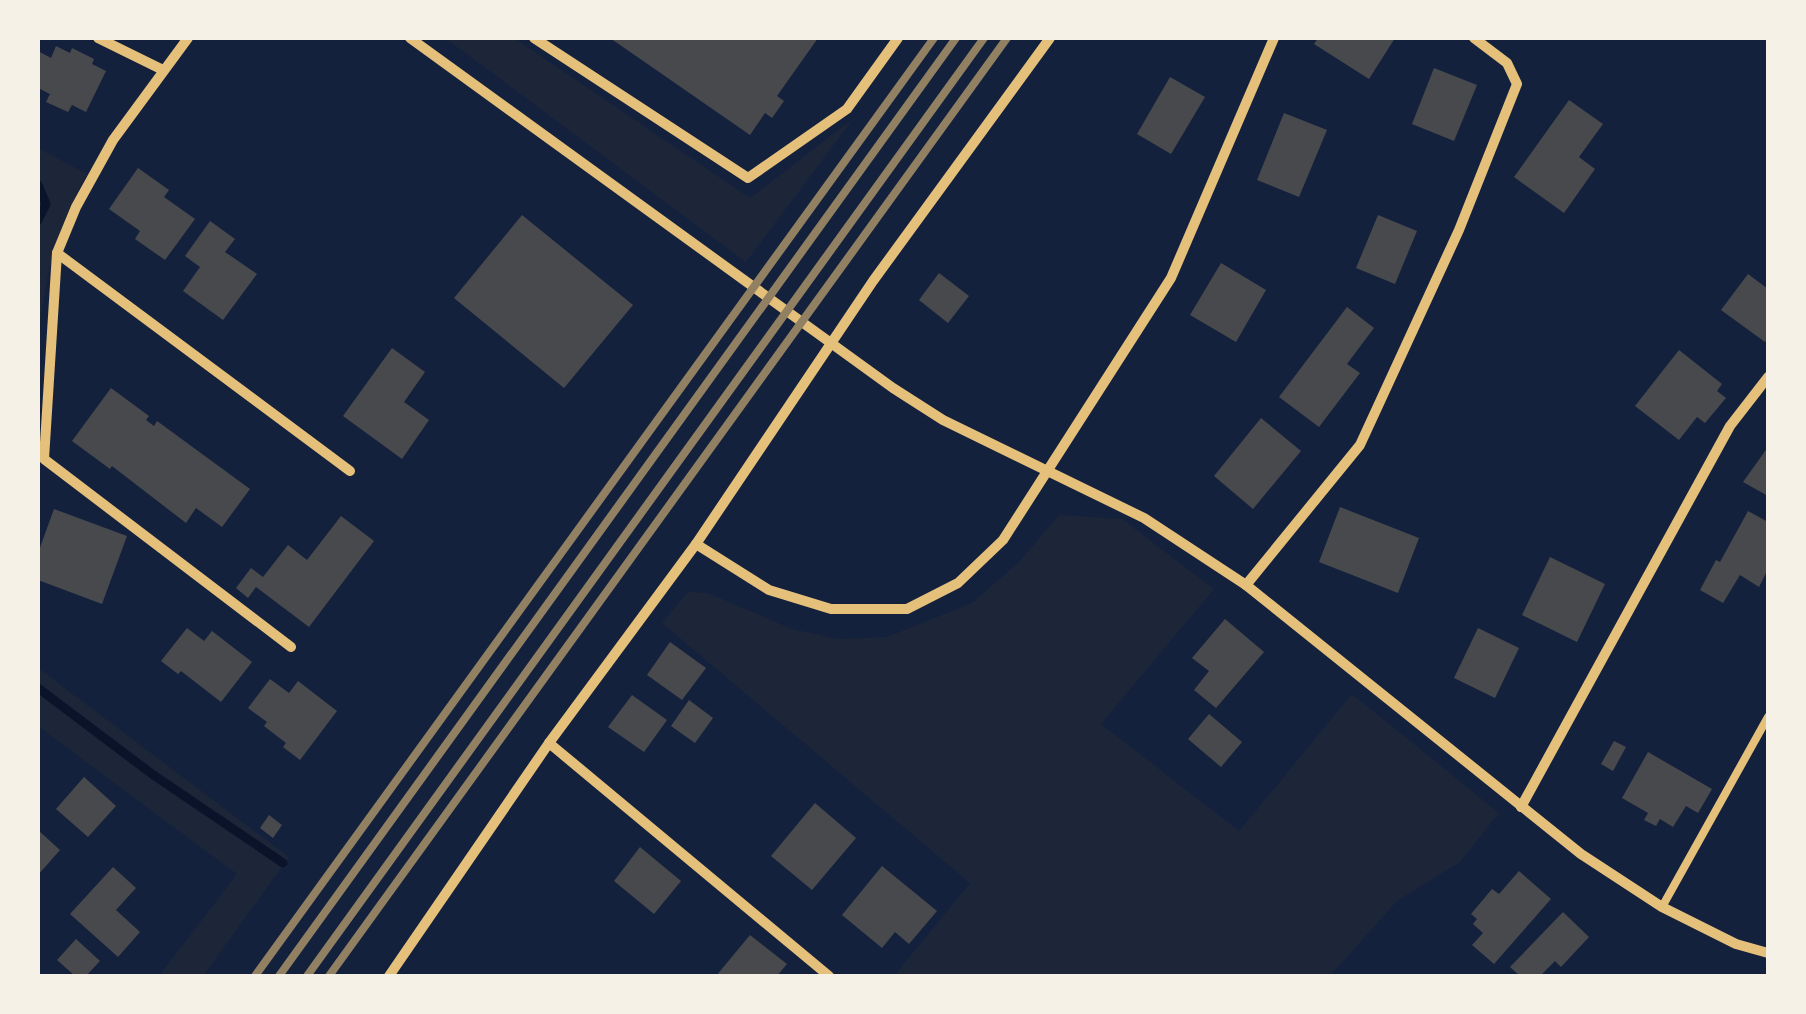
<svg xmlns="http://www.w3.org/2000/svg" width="1806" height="1014" font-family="'Sofia Sans Condensed',sans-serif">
<rect width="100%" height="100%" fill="#14213d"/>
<g fill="#1d2539">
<path d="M445,38H514L750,198L853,119L746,262Z"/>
<path d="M38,148L87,174C55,230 44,280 38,343Z"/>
<path d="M1059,515L1122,519L1214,589L1101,724L1239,831L1352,694L1499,813L1460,862L1397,901L1330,976H894L970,883L662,623L688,592L708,593L792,629L838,639L887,637L972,603L1018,563Z"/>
<path d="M38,668L289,857L203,976H159L237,874L38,726Z"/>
</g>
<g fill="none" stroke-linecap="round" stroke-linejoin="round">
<g stroke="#0b132b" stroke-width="9">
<path d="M38,185L46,204L38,220"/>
<path d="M38,688L152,774L283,863"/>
</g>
</g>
<g fill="#48494c">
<path d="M610,38H818L777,96L784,101L772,118L765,113L750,135Z"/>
<path d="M1318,38H1395L1369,79L1314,44Z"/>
<path d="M56,46L70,53L72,48L94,59L92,64L106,71L86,112L72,105L68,112L46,102L50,94L38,88V51L51,58Z"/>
<path d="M1434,68L1477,85L1454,141L1412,124Z"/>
<path d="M1170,77L1205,97L1171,154L1137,134Z"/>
<path d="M1569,100L1603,124L1579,157L1595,169L1564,213L1514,177Z"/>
<path d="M1284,113L1327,130L1299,197L1257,180Z"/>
<path d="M138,168L169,190L164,197L195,219L165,260L135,239L140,231L109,209Z"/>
<path d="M522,215L633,305L564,388L454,298Z"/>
<path d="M1378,215L1417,231L1395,284L1356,268Z"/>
<path d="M210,221L235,239L225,252L257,274L223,320L183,291L200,267L185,256Z"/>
<path d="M1221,263L1266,290L1236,342L1190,315Z"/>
<path d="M939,273L969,296L948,323L919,300Z"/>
<path d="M1748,274L1768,289V337L1765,342L1721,310Z"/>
<path d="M1347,307L1374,328L1347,364L1360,373L1319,427L1279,397Z"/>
<path d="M392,348L425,372L404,402L429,420L402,459L343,416Z"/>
<path d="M1679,350L1722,384L1717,391L1726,398L1705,423L1697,417L1679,440L1635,406Z"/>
<path d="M111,388L149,416L146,420L154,426L157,421L250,489L222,527L196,508L186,523L112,466L110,469L72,441Z"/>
<path d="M1261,418L1301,451L1253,509L1214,476Z"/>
<path d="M1768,447V496L1743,482Z"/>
<path d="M1340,507L1419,538L1398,593L1319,562Z"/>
<path d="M54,509L127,536L102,604L38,580V553Z"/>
<path d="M1748,511L1768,522V569L1759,587L1740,575L1723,603L1700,590L1716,560L1720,562Z"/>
<path d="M341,516L374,541L309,627L256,587L248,598L236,588L251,568L263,577L288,545L307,560Z"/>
<path d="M1550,557L1605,584L1577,642L1522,615Z"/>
<path d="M1225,619L1264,652L1216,708L1194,690L1209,671L1192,658Z"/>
<path d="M187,628L204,641L212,631L252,662L221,702L181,671L178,674L161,661Z"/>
<path d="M1478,628L1519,648L1495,698L1454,678Z"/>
<path d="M670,642L706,668L682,700L647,675Z"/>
<path d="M270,679L289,693L298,681L337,711L300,760L283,747L286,743L264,726L267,722L248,708Z"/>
<path d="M632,695L667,720L644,752L608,727Z"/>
<path d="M689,700L713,718L695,743L671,726Z"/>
<path d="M1209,714L1242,742L1221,767L1188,739Z"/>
<path d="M1614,741L1626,747L1613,771L1601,764Z"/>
<path d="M1648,752L1712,789L1698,813L1686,806L1673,827L1660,819L1656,826L1644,820L1648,813L1622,798Z"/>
<path d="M84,777L116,806L88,837L56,809Z"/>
<path d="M815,803L856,838L812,890L771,856Z"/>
<path d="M269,815L282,825L273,838L260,828Z"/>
<path d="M38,830L60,850L38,875Z"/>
<path d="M640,847L681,881L654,914L614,881Z"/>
<path d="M882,866L937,911L909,944L895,932L882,948L842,915Z"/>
<path d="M113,867L136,888L116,910L140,932L118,957L70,914Z"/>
<path d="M1519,871L1551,899L1494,964L1472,945L1483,933L1473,924L1477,919L1471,914L1492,889L1499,894Z"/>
<path d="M1563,912L1589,937L1561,967L1555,961L1540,976H1520L1510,967Z"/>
<path d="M750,935L787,964L777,976H716Z"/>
<path d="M76,939L100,961L86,976H75L57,960Z"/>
</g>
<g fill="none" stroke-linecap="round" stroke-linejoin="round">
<path stroke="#e5c07b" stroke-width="8" d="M1662,907L1768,717"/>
<g stroke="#e5c07b" stroke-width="10">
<path d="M98,38L163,70"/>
<path d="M188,38L113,140L76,207L57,253L44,459L291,647"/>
<path d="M410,38L893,388L943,420L1144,518L1246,585L1581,854L1662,907L1736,944L1768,953"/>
<path d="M534,38L748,178L847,109L898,38"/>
<path d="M57,253L350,471"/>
<path d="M696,544L769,590L831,609H907L958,583L1003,540L1171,278L1274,38"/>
<path d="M1246,585L1360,445L1459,230L1517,84L1507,63L1474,38"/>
<path d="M549,743L829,976"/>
<path d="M1521,807L1730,426L1768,377"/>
<path d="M389,976L549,743L696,544L873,281L1050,38"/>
</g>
<g stroke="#918062" stroke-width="8">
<path d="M255,976L934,38"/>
<path d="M279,976L956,38"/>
<path d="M307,976L984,38"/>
<path d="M329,976L1007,38"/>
</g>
</g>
<rect width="1806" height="1014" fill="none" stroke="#f6f1e7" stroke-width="80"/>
</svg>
